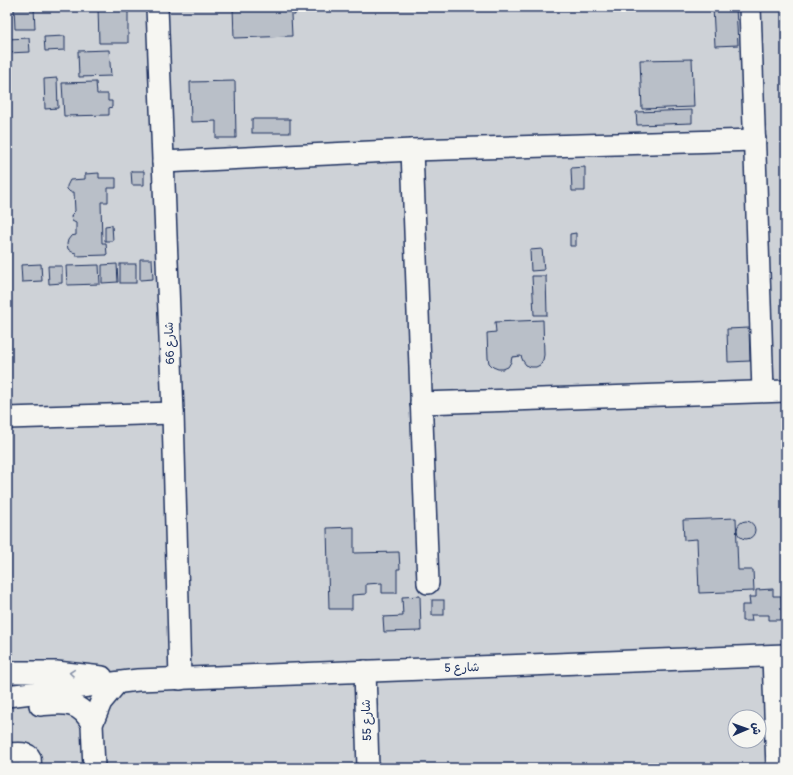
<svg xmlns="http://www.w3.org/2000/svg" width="793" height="775" font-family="Pangolin,'Playpen Sans Arabic',sans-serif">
<rect width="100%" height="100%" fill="#edeeec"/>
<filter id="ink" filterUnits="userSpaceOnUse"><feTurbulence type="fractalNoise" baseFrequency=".025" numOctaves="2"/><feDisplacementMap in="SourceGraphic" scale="8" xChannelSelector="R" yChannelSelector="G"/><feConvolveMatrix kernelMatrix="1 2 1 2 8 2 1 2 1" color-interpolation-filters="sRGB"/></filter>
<g filter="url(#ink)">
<path fill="#ced2d7" stroke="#74809a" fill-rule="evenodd" d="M7,7H786V768H7ZM735,717H759V741H735Z"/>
<g fill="#b9bfc8" stroke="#1b2f5e">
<path d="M14,7H34L35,29H15Z"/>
<path d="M98,7H128V43H99Z"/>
<path d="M233,7H295V15H291L292,36L234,38Z"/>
<path d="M713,7H736L738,45L715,46Z"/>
<path d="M65,36V50L45,51L44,37Z"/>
<path d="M29,38L30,52L7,53V39Z"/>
<path d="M109,50L111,76L79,77L78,51Z"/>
<path d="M692,59L694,107L642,109L640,60Z"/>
<path d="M57,78L58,108L45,109L44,79Z"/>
<path d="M235,81L236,138H216V121L191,122L190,82Z"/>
<path d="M96,82L97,94H108V101H112V107L109,108V115L64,116L62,83Z"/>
<path d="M692,110V123L637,125L636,112Z"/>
<rect x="252" y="119" width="38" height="14"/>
<path d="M585,167V191H572L571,168Z"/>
<path d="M131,171H144V185H132Z"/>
<path d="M99,173V178H116V188H108V202H101L102,243H106L107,255L76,256V253L72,252L68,249L67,244L68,240L71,236L76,235V223L72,221L71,217L72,214L75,211L74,192H70L67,189V186L70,180L85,179V174Z"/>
<path d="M112,225L113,241H105V226Z"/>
<path d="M576,233V246H570V234Z"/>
<path d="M542,249L544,270L531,271L530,250Z"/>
<path d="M140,259H152L153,279L140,280Z"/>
<path d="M41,264L42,281L22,282L21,265Z"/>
<path d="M117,264L118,282L102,283V265Z"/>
<rect x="120" y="264" width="16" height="19"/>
<path d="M99,265L100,284L67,285L66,266Z"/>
<path d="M48,266H62V283L49,284Z"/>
<path d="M532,276H546L547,315H534Z"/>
<path d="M543,320L544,355L543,360L540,365L536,367H531L526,365L523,361L521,356L512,357L511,362L508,367L503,369H498L493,367L489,363L488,358L487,333L496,332L495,322Z"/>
<path d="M749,328L750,361L728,362L727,329Z"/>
<path d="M736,518L738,570H753L754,591L699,593L697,539L684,540L683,520Z"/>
<circle cx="746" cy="530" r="9"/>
<path d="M354,527V553L399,552L400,569H397V593H382V583L366,584V594L352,595V609H329L327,528Z"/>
<path d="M773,589V596H781L782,620H769V615H751L752,621H742V605H750L749,597H756V590Z"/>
<path d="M420,596L421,631L384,632L383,617L403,616L402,597Z"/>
<rect x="432" y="600" width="12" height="15"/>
</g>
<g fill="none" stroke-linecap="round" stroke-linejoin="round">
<g stroke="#1b2f5e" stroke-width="24">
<g id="minor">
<path d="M157,7L173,413L180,679"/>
<path d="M750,7L763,391"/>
<path d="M412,150L428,583"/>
<path d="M163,162L412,150L755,140"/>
<path d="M421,403L786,391"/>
<path d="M7,418L173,413"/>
<path d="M773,656L777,768"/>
<path d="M365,671L368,768"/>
<path d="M7,672H56L102,677"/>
<path d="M7,696L138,680L786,655"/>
<path d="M40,705C63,703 80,700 92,724"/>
<path d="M7,754C13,754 27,751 30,758C31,760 30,765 30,768"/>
<path d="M94,768L92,724L101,702L117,683"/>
</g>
</g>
<use href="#minor" stroke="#f6f6f2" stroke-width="21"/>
</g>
<defs><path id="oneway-chevron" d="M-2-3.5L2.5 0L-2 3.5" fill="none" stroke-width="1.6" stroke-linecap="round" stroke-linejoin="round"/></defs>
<use stroke="#8892a8" href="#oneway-chevron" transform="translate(72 673) rotate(-175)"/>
</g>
<g text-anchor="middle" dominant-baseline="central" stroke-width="3" stroke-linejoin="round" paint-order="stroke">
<g font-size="12" fill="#1b2f5e" stroke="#f6f6f2">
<text transform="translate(170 343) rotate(-92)">شارع 66</text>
<text transform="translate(462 668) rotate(-2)">شارع 5</text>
<text transform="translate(367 720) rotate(-92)">شارع 55</text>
</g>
</g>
<rect width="793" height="775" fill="none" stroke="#f6f6f2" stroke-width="24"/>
<rect x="12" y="12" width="769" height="751" fill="none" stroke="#1b2f5e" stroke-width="1.5" filter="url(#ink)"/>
<g transform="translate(747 729) rotate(88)"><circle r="19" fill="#f6f6f2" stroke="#9ea6b7"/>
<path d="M0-3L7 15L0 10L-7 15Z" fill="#1b2f5e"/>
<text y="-6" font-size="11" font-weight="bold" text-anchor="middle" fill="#1b2f5e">ش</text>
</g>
</svg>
